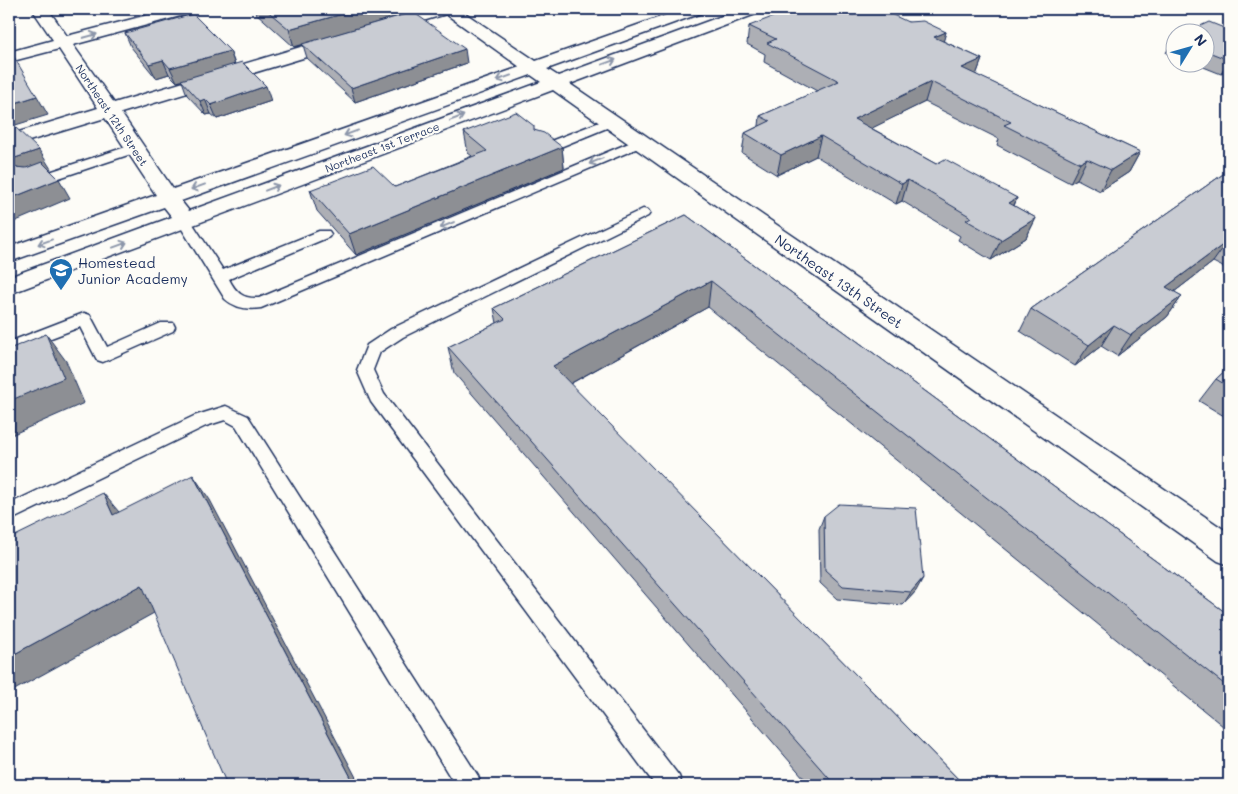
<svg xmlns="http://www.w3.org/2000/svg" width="1238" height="794" font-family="Mali,sans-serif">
<rect width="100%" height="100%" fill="#fdfcf7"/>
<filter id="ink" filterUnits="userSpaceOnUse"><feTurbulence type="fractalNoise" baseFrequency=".02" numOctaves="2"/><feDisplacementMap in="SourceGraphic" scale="10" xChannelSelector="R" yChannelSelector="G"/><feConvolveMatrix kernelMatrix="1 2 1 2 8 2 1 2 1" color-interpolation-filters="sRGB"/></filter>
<g filter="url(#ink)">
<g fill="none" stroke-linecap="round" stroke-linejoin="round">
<g stroke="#1b2f5e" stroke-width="3">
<g id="lane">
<path d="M610,118L616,122L614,125L548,152L543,153L537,149L538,146Z"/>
<path d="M641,138L647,142L645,145L261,308C248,310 235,308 225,299L177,221L179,218H189L223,270L319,231H329L331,234L329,237L229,279C236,293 243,299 259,298Z"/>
<path d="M135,144L140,145L141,148L140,151L38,185H28L26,182L28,179Z"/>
<path d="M643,209L648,210L650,213L648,216L403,337L380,352L373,370L384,394L679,776L682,785H655L371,402L357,370L367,345L391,329Z"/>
<path d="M84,313L90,315L107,347L161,323H173L175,327L173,331L103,362L97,360L80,327L9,354V342Z"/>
<path d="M226,406L248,416L478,776L481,785H455L236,426L225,420L206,426L9,521V504L194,416Z"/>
</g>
</g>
<g stroke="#1b2f5e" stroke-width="3">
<g id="street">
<path d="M32,9H48L67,36L171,9H197L195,12L73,45L114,103L334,37H346L349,41L346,45L121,113L173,189L520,67L446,14L383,33L377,32L375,28L377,24L430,9H459L536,61L683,9H706L704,12L547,69L558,76L741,9H763L761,12L570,84L1229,533V565L1218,561L553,90L9,294V277L172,217L164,207L9,262V247L156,195L105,118L9,147V135L98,108L59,49L9,62V52L53,40ZM531,75L541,82L189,211L181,201Z"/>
<path d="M846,9H867L901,24L903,28L901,32H889L848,12Z"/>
</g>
</g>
<use href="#lane" fill="#fdfcf7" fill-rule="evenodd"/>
<use href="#street" fill="#fdfcf7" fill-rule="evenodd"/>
</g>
<g fill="#adafb5" stroke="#1b2f5e">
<path d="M254,9H401L402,15L467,63L355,102L307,58L303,45L294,47L255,12Z"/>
<path d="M580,9H605L589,14Z"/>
<path d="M836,12L853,15L908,22L946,32L943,41L982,59L976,75L1140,152L1129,172L1100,191L1077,179L1070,183L997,145L999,139L925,102L871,128L936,164L1017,198L1014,206L1036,218L1026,238L991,260L958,240L960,236L902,201L896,204L816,156L777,175L742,153L745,133L759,126L760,116L817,91L764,62L765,54L747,44L749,26Z"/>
<path d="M1229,30V70L1221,74L1191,62H1206V32Z"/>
<path d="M125,33L230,51L235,64L271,101L217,119L211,114L206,115L187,95L182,81L177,82L169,74L156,78L131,47Z"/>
<path d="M1176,38V56L1166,53L1173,39Z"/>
<path d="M534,130L562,147L564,168L356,255L317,211L310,190L395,187L472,156L468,153L464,132Z"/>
<path d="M1229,170V267L1227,269L1213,262L1174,292L1182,296L1167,317L1117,356L1101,346L1075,366L1020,331L1031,309Z"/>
<path d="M686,215L1229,615V731L708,307L570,384L964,785H810L454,373L448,347L497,323L494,308Z"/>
<path d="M1229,367V419L1199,401L1216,379Z"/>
<path d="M824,516L916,591L903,605L837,599L820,583L819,529Z"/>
</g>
<g fill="#8d8f94" stroke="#1b2f5e">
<path d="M360,9H401L402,15L294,47L289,29Z"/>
<path d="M589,9H605L589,14Z"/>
<path d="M946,32L941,50L934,37Z"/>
<path d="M465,49L467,63L355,102L351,88Z"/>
<path d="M230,51L235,65L177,82L170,68Z"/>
<path d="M982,59L975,78L962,68Z"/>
<path d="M163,60L169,74L156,78L149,64Z"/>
<path d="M1229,60V70L1221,74Z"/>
<path d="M931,82L925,102L850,139L854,119Z"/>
<path d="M266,86L271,101L217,119L211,105Z"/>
<path d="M37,96L48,115L9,127V134V105Z"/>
<path d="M205,99L211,114L206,115L200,101Z"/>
<path d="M821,136L816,156L777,175L781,155Z"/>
<path d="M562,147L564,168L356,255L349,234Z"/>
<path d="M39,150L51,169L27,177L14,167L12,162L15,158Z"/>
<path d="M1140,152L1129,172L1100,191L1111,170Z"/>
<path d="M1087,159L1077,179L1070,183L1080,163Z"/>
<path d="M59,179L70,198L9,224V199Z"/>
<path d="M908,180L902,201L896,204L902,184Z"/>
<path d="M1017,198L1008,219L1009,203Z"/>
<path d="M1036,218L1026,238L991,260L1001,240Z"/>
<path d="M1228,241L1213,262L1152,309L1166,287Z"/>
<path d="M711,281L708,307L555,392L553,366Z"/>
<path d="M1182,296L1167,317L1117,356L1131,335Z"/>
<path d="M1114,325L1101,346L1075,366L1089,345Z"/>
<path d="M46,334L66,361L84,403L9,436V401Z"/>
<path d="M193,475L210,500L360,785H355Z"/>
<path d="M103,493L124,518L113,515Z"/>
<path d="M923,578L916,591L903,605L911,592Z"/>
<path d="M142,585L163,608L9,693V657Z"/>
</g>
<g fill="#c9ccd3" stroke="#1b2f5e">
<path d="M265,9H360L289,29Z"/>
<path d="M793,9H828L836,12L842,10L853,15L869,9H880L908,22L923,21L946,32L934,37L982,59L962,68L1140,152L1111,170L1087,159L1080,163L1004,125L1011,122L931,82L854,119L936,164L945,159L1017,198L1009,203L1036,218L1001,240L966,220L971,217L908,180L902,184L821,136L781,155L745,133L770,121L760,116L839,81L767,43L776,39L749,26Z"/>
<path d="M413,12L465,49L351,88L302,44Z"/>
<path d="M193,14L230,51L170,68L163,60L149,64L125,33Z"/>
<path d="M1209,22L1229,30V60L1206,51V32H1187Z"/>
<path d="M14,57L37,96L9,105V58Z"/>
<path d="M242,62L266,86L211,105L205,99L200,101L181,80Z"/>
<path d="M516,112L534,126V130L544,133L562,147L349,234L310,190L373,166L395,187L487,151L464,132Z"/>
<path d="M13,125L39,150L15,158L12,162L14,167L26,168L42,162L59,179L9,199V126Z"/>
<path d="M1229,170V241H1228L1166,287L1182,296L1131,335L1114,325L1089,345L1031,309Z"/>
<path d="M686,215L1229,615V688L711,281L553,366L964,785H835L448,347L505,319L494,308Z"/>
<path d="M46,334L64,378L9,401V349Z"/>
<path d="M1229,367V387L1216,379Z"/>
<path d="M193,475L355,785H227L142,585L9,657V539L103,493L113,515Z"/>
<path d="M839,504L916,508L923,578L911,592L843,586L825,570L824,516Z"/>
</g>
<defs><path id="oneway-shaft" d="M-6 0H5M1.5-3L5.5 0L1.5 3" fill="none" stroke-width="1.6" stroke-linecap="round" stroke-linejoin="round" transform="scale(1.25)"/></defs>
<g stroke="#8c96aa">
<use href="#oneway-shaft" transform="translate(90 36) rotate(-15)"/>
<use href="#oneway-shaft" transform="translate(609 62) rotate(-20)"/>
<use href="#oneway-shaft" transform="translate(504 78) rotate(160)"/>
<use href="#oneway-shaft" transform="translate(457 118) rotate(-21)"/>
<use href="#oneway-shaft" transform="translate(351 133) rotate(160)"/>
<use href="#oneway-shaft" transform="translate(596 161) rotate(157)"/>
<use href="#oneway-shaft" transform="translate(198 187) rotate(160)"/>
<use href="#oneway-shaft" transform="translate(272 188) rotate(-21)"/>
<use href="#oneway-shaft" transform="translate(447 225) rotate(157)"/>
<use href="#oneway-shaft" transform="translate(45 242) rotate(160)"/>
<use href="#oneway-shaft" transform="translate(120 245) rotate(-20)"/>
</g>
</g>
<defs>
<g id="school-pin" transform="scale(1.25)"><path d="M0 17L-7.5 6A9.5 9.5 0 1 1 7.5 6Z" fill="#1f6fb2" stroke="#fdfcf7"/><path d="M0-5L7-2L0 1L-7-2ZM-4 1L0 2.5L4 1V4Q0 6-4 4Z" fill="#fff"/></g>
</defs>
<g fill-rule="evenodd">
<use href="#school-pin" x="61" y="270"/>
</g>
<g text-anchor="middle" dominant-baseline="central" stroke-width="4.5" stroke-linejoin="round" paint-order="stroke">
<g font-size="11" fill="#1b2f5e" stroke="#fdfcf7">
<text transform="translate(112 115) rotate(56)">Northeast 12th Street</text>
<text transform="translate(382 147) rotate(-21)">Northeast 1st Terrace</text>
</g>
<g font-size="14" fill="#1b2f5e" stroke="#fdfcf7" text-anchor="start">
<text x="78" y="262">Homestead<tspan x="78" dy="16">Junior Academy</tspan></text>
</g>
<g font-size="14" fill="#1b2f5e" stroke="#fdfcf7">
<text transform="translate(839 281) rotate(35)">Northeast 13th Street</text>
</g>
</g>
<rect width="1238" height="794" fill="none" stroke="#fdfcf7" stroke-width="30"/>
<rect x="15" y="15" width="1208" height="764" fill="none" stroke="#1b2f5e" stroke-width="2" filter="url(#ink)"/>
<g transform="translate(1190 48) rotate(53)"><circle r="24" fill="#fdfcf7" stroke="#a3aaba"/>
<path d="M0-4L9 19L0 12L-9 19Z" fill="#1f6fb2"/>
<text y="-8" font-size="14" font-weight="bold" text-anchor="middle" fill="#1b2f5e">N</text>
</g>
</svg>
